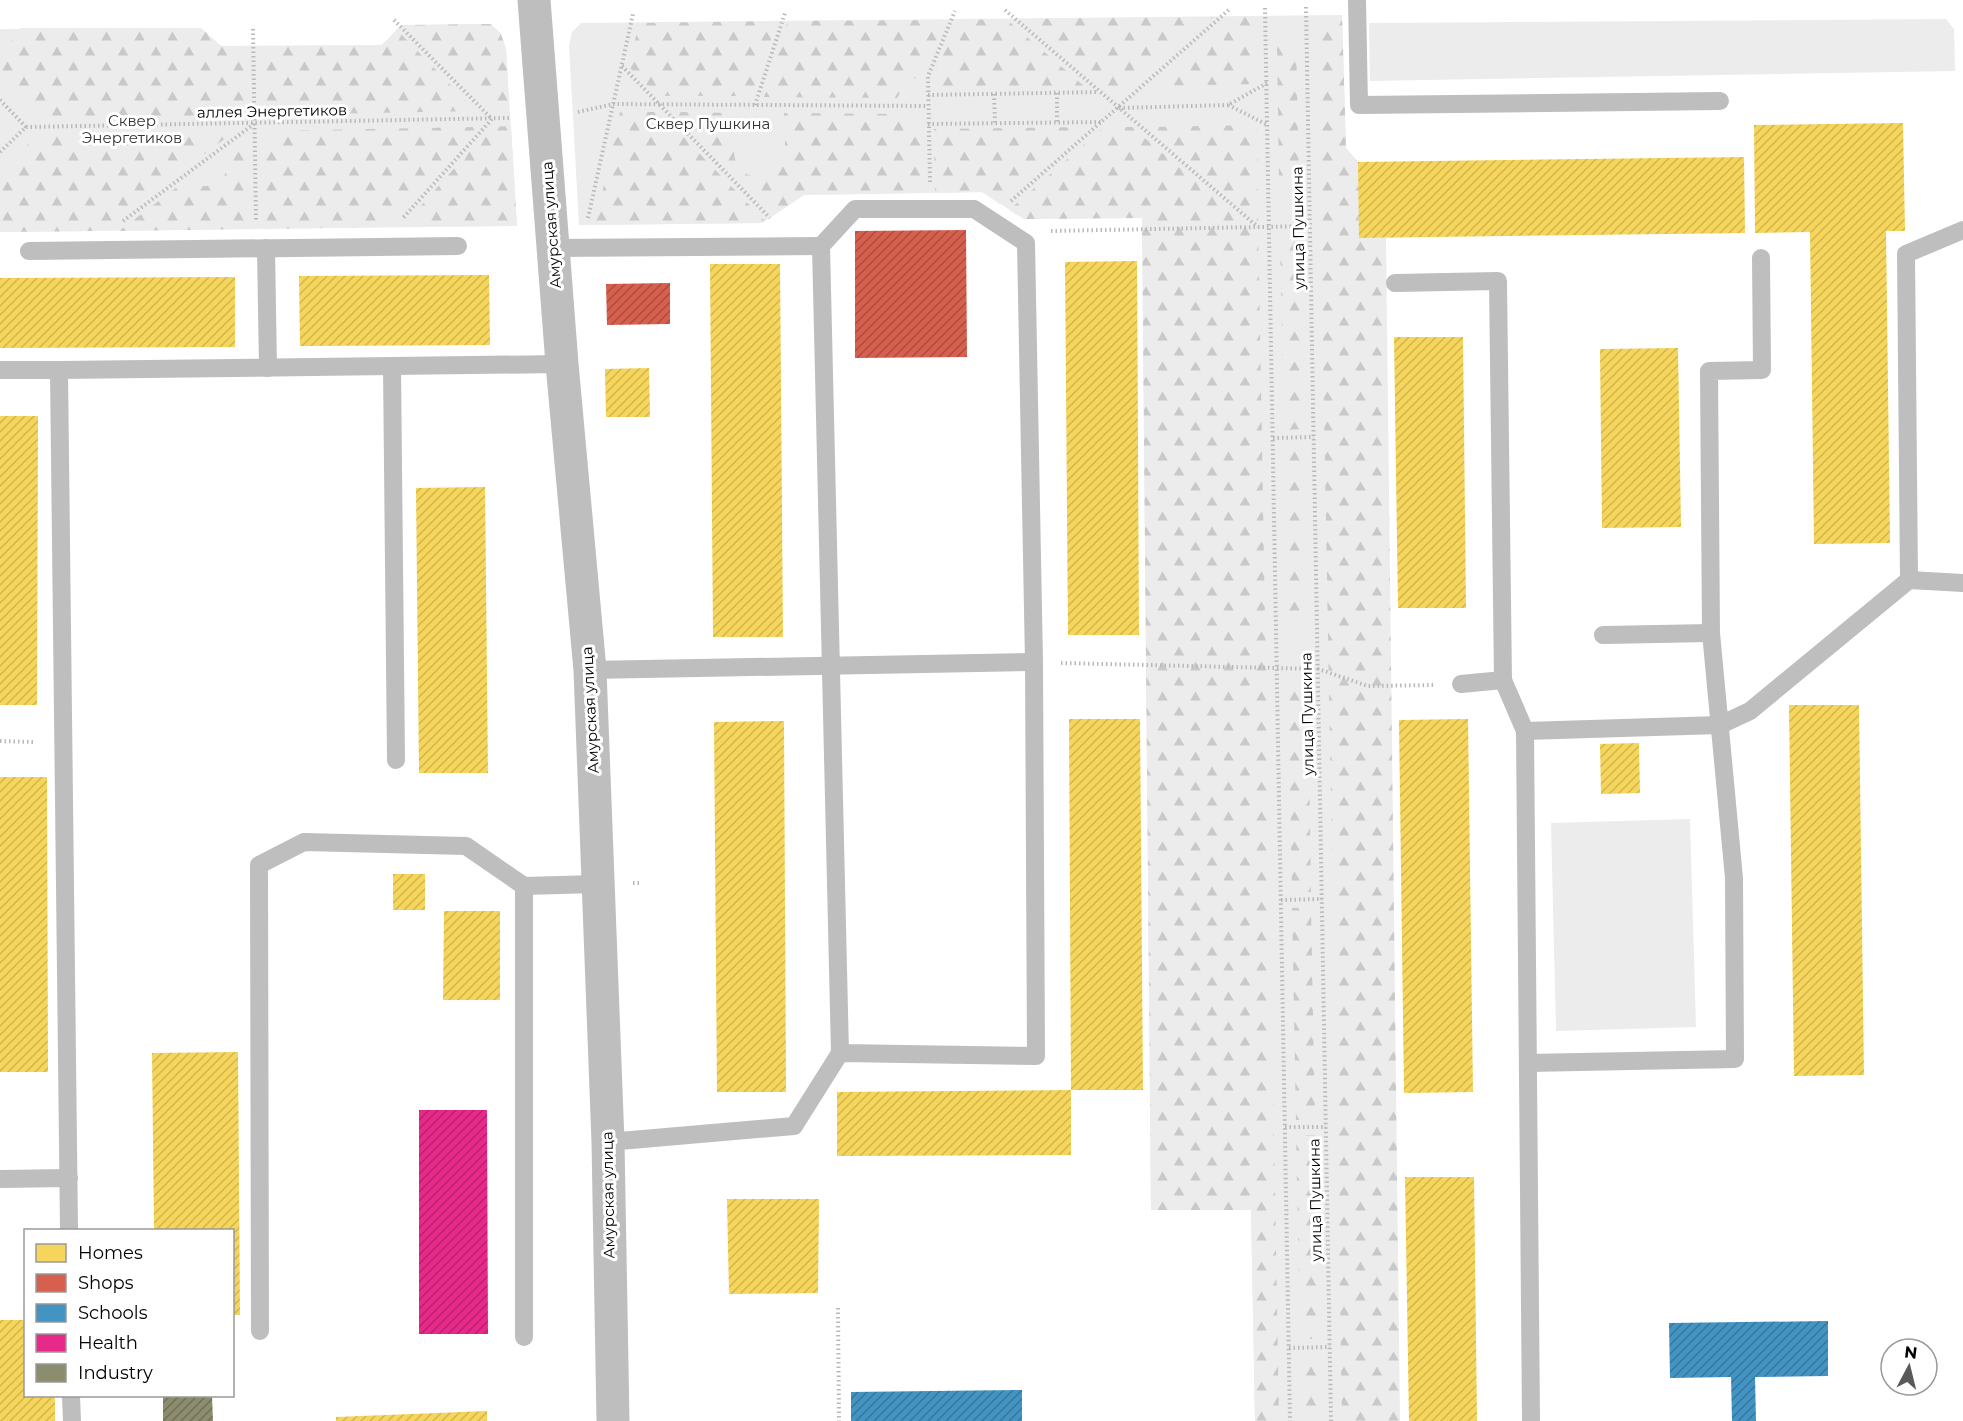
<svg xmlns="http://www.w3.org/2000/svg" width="1963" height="1421" font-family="Montserrat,sans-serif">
<defs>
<pattern id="forest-firs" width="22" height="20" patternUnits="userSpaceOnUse" patternTransform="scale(1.5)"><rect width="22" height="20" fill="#ececec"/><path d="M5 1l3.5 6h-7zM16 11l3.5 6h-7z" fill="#c9c9c9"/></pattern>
<pattern id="homes-hatch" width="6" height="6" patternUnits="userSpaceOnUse" patternTransform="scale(1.5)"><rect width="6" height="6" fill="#f6d55c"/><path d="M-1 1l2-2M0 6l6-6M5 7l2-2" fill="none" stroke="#d1b54e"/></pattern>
<pattern id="shops-hatch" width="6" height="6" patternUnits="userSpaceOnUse" patternTransform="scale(1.5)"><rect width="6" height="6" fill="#d6604d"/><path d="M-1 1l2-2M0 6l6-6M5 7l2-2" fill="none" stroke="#ab4d3e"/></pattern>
<pattern id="schools-hatch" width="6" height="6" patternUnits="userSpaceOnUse" patternTransform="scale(1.5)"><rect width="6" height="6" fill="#4393c3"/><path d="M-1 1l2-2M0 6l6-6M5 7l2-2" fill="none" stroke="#36769c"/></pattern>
<pattern id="health-hatch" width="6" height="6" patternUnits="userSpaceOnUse" patternTransform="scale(1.5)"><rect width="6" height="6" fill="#e7298a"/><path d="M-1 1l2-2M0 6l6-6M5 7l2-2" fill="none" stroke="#b9216e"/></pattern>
<pattern id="industry-hatch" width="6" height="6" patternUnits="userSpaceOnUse" patternTransform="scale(1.5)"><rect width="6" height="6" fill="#8c8c6e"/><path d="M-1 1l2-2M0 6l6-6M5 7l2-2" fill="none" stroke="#707058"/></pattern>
</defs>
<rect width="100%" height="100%" fill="#fff"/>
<g fill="#ececec">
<path d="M1342,15L1346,148L1358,162L1400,1421H1255L1251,1210H1151L1142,218L1024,219L982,192L804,195L762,223L579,225L569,46L572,32L581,23Z"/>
<path d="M1946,19L1954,29L1955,71L1370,81L1369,23Z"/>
<path d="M491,24L501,34L506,49L517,226L0,232V29L201,28L221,46L382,45L401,25Z"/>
<path d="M1690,819L1696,1027L1556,1031L1551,823Z"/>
</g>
<g fill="url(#forest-firs)">
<path d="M1342,15L1346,148L1358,162L1359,238H1386L1400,1421H1342L1317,16Z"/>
<path d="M1213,17L1134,86L1102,87L1023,19Z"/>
<path d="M1230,17H1255L1256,84L1151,86Z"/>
<path d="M1006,19L1085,87L933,89V77L957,20Z"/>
<path d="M945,20L922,75L906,82L897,98L764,97L788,21Z"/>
<path d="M777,21L752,96H658L629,67L639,23Z"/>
<path d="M491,24L501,34L506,49L509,110L491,111L407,25Z"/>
<path d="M20,28H201L221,46H246L247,115L37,118L0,80V57Z"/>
<path d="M397,30L476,111L263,115L262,46L382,45Z"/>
<path d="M1277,41H1296L1299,182H1279Z"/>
<path d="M620,112H659L765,221L762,223L595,225Z"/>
<path d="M674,112L735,113C735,125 732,148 735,159C742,183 776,183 783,159C787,148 784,126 784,113L897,114C902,127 909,133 923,137L924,193L804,195L774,215Z"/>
<path d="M1257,125L1258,217L1279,1421H1255L1251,1210H1151L1142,218L1024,219L1009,210L1104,127H1132L1237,217L1252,216L1148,127Z"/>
<path d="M511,126L517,226L402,227L491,127Z"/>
<path d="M477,127L388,227L264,229L263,131Z"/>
<path d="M1087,127L1000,204L982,192L935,193L934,129Z"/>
<path d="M234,132L100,231L0,232V172L38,135Z"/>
<path d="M247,136L248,229L119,231L185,181C212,195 233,179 228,150Z"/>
<path d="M1280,238H1299L1303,429L1284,430Z"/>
<path d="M1284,446H1303L1306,630L1287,631Z"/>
<path d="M1288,688H1308L1311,892H1292Z"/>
<path d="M1311,907L1315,1119L1296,1120L1292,908Z"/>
<path d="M1296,1135H1315L1318,1339H1300Z"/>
<path d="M1300,1356H1319L1320,1421H1301Z"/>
</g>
<g fill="url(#homes-hatch)">
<path d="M1903,123L1905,231H1886L1890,543L1814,544L1810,232L1755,233L1754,125Z"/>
<path d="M1744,157L1745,233L1359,238L1358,162Z"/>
<path d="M1137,261L1139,635H1068L1065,262Z"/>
<path d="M710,264H780L783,637H713Z"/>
<path d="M489,275L490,345L300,346L299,276Z"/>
<path d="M235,277V347L0,348V278Z"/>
<path d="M1394,337H1463L1466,608H1398Z"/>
<path d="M1678,348L1681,527L1602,528L1600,349Z"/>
<path d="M649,368L650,417H606L605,369Z"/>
<path d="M0,416H38L37,705H0Z"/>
<path d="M485,487L488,773H419L416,488Z"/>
<path d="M1789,705H1859L1864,1075L1794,1076Z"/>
<path d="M1069,719H1140L1143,1090H1071Z"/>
<path d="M1468,719L1473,1092L1404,1093L1399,720Z"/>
<path d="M784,721L786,1092H717L714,722Z"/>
<path d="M1639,743L1640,793L1601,794L1600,744Z"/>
<path d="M0,777H47L48,1072H0Z"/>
<rect x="393" y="874" width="32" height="36"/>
<path d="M444,911H500V1000H443Z"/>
<path d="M238,1052L240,1315H232V1230H154L152,1053Z"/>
<path d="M1071,1090V1155L837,1156V1092Z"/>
<path d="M1405,1177H1474L1477,1421H1409Z"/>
<path d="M727,1199H819L818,1293L729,1294Z"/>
<path d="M0,1320H26V1396H55V1421H0Z"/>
<path d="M487,1411V1421H336V1417Z"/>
</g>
<g fill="url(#shops-hatch)">
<path d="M966,230L967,357L855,358V231Z"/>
<path d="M670,283V324L607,325L606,284Z"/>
</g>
<g fill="url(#schools-hatch)">
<path d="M1828,1321V1376L1755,1377L1756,1421H1732L1731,1377L1670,1378L1669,1323Z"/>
<path d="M1022,1390V1421H851V1392Z"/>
</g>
<path fill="url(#health-hatch)" d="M419,1110H487L488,1334H419Z"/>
<path fill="url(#industry-hatch)" d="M163,1396H212L213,1421H163Z"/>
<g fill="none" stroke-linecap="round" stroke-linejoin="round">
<g stroke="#b9b9b9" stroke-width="4" stroke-dasharray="1.5 3" stroke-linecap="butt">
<path d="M1306,7L1331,1421"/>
<path d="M1265,8L1290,1421"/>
<path d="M1005,10L1258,227"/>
<path d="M394,20L492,119L403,218"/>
<path d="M253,29L256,220"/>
<path d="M622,66L770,218"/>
<path d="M1267,83L1228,105L1268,125"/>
<path d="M1057,93V122"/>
<path d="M994,94L995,123"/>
<path d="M928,95L1099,92"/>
<path d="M0,100L26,127"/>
<path d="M755,105L785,13"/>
<path d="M1119,108L1228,105"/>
<path d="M578,112L613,104L928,106"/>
<path d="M928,124L1102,122"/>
<path d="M26,127L509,118"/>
<path d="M0,152L26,127"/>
<path d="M930,182L928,76L955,11"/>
<path d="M1011,201L1231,8"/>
<path d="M588,218L633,14"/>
<path d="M123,221L254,124"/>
<path d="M1051,231L1310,226"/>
<path d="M1273,438L1314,437"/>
<path d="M1061,663L1318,669L1368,686L1435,685"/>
<path d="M0,741L35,742"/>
<path d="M633,883H642"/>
<path d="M1281,900L1322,899"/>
<path d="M1285,1127H1326"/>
<path d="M838,1308L839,1421"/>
<path d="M1289,1348L1330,1347"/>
</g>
<g stroke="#bebebe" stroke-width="18">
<path d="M1357,0L1359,105L1720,101"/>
<path d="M266,248L268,368"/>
<path d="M553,248L821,246"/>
<path d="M29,251L458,246"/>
<path d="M1395,283L1498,281L1503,680L1525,731L1531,1421"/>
<path d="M392,366L396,760"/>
<path d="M0,370H59"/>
<path d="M1909,580L1906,254L1963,230"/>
<path d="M1603,635L1711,633"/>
<path d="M590,670L1034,662"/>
<path d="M1461,684L1503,680"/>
<path d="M1525,731L1720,725L1750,711L1909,580L1963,583"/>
<path d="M524,886V1337"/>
<path d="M1528,1063L1735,1059L1734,878L1711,633L1709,371L1762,370L1761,258"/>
<path d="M608,1142L794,1126L840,1053L1036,1056L1034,662L1026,243L974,209H855L821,246L840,1053"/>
<path d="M0,1179L69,1178"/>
<path d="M69,1230L59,370L562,364"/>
<path d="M260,1331L259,865L304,842L466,846L524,886L596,884"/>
<path d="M71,1396L72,1421"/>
</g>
<path stroke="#bebebe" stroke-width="33" d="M534,0L562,364L590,670L608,1142L613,1421"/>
</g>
<g text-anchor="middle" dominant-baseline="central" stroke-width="6" stroke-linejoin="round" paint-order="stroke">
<g font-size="15" fill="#000" stroke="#fff">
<text transform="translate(272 111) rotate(-1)">аллея Энергетиков</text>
<text transform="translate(551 225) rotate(-94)">Амурская улица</text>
<text transform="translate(1298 228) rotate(-91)">улица Пушкина</text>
<text transform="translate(590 710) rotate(-93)">Амурская улица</text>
<text transform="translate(1307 714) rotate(-91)">улица Пушкина</text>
<text transform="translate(608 1195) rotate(-91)">Амурская улица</text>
<text transform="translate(1315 1200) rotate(-91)">улица Пушкина</text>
</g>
<g font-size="15" fill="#333" stroke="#fff">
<text x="132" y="120">Сквер<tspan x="132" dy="17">Энергетиков</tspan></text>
<text x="708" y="123">Сквер Пушкина</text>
</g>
</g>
<rect x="24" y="1229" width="210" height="168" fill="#ffffff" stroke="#999999" stroke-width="1.5"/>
<rect x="36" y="1244" width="30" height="18" fill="#f6d55c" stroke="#999999" stroke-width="1.5"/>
<text x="78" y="1259" font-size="18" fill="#000000">Homes</text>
<rect x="36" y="1274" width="30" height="18" fill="#d6604d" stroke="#999999" stroke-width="1.5"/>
<text x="78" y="1289" font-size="18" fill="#000000">Shops</text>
<rect x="36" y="1304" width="30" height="18" fill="#4393c3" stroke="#999999" stroke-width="1.5"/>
<text x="78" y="1319" font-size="18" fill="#000000">Schools</text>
<rect x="36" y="1334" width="30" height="18" fill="#e7298a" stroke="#999999" stroke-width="1.5"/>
<text x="78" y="1349" font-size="18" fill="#000000">Health</text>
<rect x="36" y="1364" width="30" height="18" fill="#8c8c6e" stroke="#999999" stroke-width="1.5"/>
<text x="78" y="1379" font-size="18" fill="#000000">Industry</text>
<g transform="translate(1909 1367) rotate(7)"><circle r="28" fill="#ffffff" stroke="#999999" stroke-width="1.5"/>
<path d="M0-4.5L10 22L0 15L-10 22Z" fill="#595959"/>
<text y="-9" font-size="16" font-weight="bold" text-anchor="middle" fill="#000000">N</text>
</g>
</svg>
